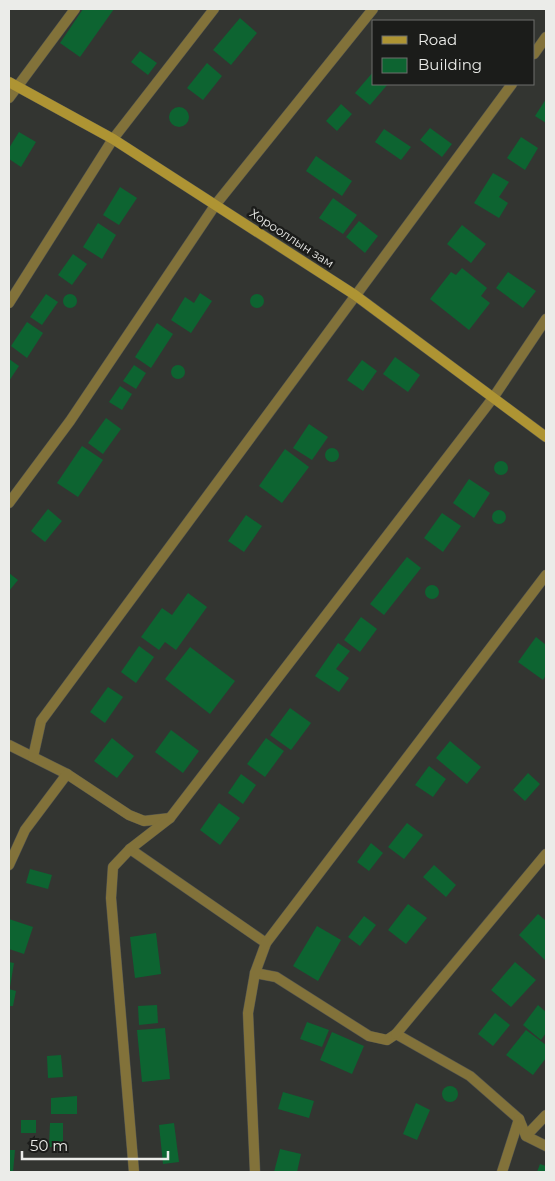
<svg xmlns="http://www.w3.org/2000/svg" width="555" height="1181" font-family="Montserrat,sans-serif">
<rect width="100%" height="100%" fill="#333531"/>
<g fill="#0d6431">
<path d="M83,9H114L80,57L60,43Z"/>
<path d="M240,18L257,33L231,65L213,50Z"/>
<path d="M140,51L157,63L148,75L131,62Z"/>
<path d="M207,63L222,76L203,100L187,88Z"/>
<path d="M374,71V84H388L370,105L355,93Z"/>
<path d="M546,99V123L535,116Z"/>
<path d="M341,104L352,114L337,131L326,121Z"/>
<circle cx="179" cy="117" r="10"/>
<path d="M430,128L452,144L442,157L420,140Z"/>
<path d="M384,129L411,147L401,160L375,142Z"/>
<path d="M19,132L36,142L21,167L9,159V148Z"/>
<path d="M521,137L538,148L525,170L507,158Z"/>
<path d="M316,156L352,181L342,196L306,171Z"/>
<path d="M493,173L509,182L499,197L508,203L499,218L474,203Z"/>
<path d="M120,187L137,198L119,225L103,215Z"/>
<path d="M333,198L357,215L343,234L319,218Z"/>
<path d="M359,221L378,236L365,253L346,237Z"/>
<path d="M98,223L116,235L102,259L83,247Z"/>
<path d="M462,225L486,244L471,263L447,244Z"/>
<path d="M73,254L87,264L72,285L58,275Z"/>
<path d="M462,268L487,288L481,296L490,303L469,330L430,299L451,272L456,275Z"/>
<path d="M508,272L536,291L523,308L496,288Z"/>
<path d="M200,293L212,301L191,333L171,320L185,297L194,303Z"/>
<circle cx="70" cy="301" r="7"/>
<circle cx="257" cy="301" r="7"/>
<path d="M46,294L58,302L42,325L30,317Z"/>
<path d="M27,322L43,333L27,358L11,346Z"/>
<path d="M157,323L173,334L151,368L135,357Z"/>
<path d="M395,357L420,375L408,392L383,374Z"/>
<path d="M9,359L19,366L9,381Z"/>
<path d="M362,360L377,371L363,391L347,380Z"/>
<circle cx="178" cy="372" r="7"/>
<path d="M134,365L146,373L136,389L123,381Z"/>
<path d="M120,386L132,394L122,410L109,402Z"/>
<path d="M106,418L121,429L103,454L88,443Z"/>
<path d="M309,424L328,437L312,460L293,448Z"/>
<path d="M82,446L103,460L78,497L57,483Z"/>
<circle cx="332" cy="455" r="7"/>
<path d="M285,449L309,467L282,503L259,486Z"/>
<circle cx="501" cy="468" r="7"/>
<path d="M469,479L490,493L474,518L453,503Z"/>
<path d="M48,509L62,521L45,542L31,531Z"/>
<circle cx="499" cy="517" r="7"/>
<path d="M442,513L461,526L443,552L424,538Z"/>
<path d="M246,515L262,526L244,552L228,541Z"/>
<path d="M407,557L421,568L384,615L370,604Z"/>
<path d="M9,573L18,580L9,591Z"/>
<circle cx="432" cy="592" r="7"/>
<path d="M188,593L207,607L176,650L165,642L159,650L141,637L162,608L172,615Z"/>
<path d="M361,617L377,629L360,652L344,640Z"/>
<path d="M536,637L546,645V675L543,680L518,662Z"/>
<path d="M338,643L350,651L336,669L349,678L339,692L315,676Z"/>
<path d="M139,646L154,657L136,683L121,672Z"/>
<path d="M190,647L235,681L210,714L165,679Z"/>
<path d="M108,687L123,697L105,723L90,712Z"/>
<path d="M290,708L311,723L291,750L270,735Z"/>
<path d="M171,730L199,751L183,773L155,752Z"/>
<path d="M112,738L134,756L117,778L94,761Z"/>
<path d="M266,738L284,751L265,777L247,764Z"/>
<path d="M450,741L481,767L467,784L436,758Z"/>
<path d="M429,766L446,779L433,797L415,785Z"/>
<path d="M528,773L540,784L525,801L513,790Z"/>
<path d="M241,774L256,785L243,804L228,793Z"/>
<path d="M219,803L240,818L220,845L200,830Z"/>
<path d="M407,823L423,835L404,859L388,847Z"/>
<path d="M371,843L383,853L369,871L357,862Z"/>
<path d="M434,865L456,885L446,897L423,877Z"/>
<path d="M30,869L52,875L48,889L26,883Z"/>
<path d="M408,904L427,918L406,944L388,930Z"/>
<path d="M538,914L546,921V961L519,935Z"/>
<path d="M364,916L376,925L360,946L348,937Z"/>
<path d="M9,919L33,927L24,954L9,949Z"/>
<path d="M317,926L341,940L318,981L293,966Z"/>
<path d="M156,933L161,974L135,978L130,937Z"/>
<path d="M9,962L14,963L10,987H9Z"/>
<path d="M515,962L536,980L511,1007L491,990Z"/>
<path d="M9,989L16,991L13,1006H9Z"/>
<path d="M157,1005L158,1023L139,1025L138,1006Z"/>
<path d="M538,1005L546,1012V1033L541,1040L523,1025Z"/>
<path d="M495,1013L510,1025L493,1046L478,1034Z"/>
<path d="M307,1022L329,1030L322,1047L300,1039Z"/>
<path d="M165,1028L170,1079L142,1082L137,1030Z"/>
<path d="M526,1030L546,1045V1058L533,1075L506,1055Z"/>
<path d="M332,1032L364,1046L352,1074L320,1060Z"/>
<path d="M61,1055L63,1077L48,1078L47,1056Z"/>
<circle cx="450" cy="1094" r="8"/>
<path d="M283,1092L314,1101L309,1118L278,1109Z"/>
<path d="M77,1096V1114H51V1098Z"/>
<path d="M416,1103L430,1110L417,1140L403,1134Z"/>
<rect x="21" y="1120" width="15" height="13"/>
<path d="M50,1123H63V1147H49Z"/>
<path d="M174,1123L179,1162L163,1164L159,1125Z"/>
<path d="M280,1149L301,1154L297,1172H274Z"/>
<path d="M9,1150H15L13,1172H9Z"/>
<path d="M540,1164L546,1166V1172H537Z"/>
</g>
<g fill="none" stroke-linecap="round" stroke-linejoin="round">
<g stroke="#50524e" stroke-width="11">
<g id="street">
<path d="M534,54L546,37"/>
<path d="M9,98L75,9"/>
<path d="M9,303L113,139L214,9"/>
<path d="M9,503L70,421L216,204L373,9"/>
<path d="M9,745L67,774L129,815L144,821L170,818"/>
<path d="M33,757L41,721L512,84"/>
<path d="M130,849L266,943"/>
<path d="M9,865L25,830L67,774"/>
<path d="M255,973L276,977L369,1036L387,1040L396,1034L470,1076L519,1119L526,1136L546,1146"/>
<path d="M396,1034L546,854"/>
<path d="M526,1136L546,1115"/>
<path d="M134,1172L111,898L113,867L130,849L170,818L493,398L546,319"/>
<path d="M255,1172L248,1013L255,973L266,943L546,575"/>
<path d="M502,1172L519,1119"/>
</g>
</g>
<g stroke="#50524e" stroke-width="11">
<path id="secondary" d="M9,82L113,139L355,295L546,437"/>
</g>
<use href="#street" stroke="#82723a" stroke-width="10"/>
<use href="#secondary" stroke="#ae9433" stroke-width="10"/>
</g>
<g text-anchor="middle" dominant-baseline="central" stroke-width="5" stroke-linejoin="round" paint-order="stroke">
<g font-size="12" fill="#ebece9" stroke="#1b1c1a">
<text transform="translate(292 238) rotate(33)">Хорооллын зам</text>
</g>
</g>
<rect width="555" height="1181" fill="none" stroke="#ebece9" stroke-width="20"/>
<rect x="372" y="20" width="162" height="65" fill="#1b1c1a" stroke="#6e6f6d"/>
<rect x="382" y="36" width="25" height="8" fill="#ae9433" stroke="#6e6f6d"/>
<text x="418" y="45" font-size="15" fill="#ebece9">Road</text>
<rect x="382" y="58" width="25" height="15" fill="#0d6431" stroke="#6e6f6d"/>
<text x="418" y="70" font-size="15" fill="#ebece9">Building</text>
<path d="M22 1151v8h146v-8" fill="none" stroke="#ebece9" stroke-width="2.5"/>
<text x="30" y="1151" font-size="15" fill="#ebece9" stroke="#1b1c1a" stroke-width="4" paint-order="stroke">50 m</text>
</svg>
